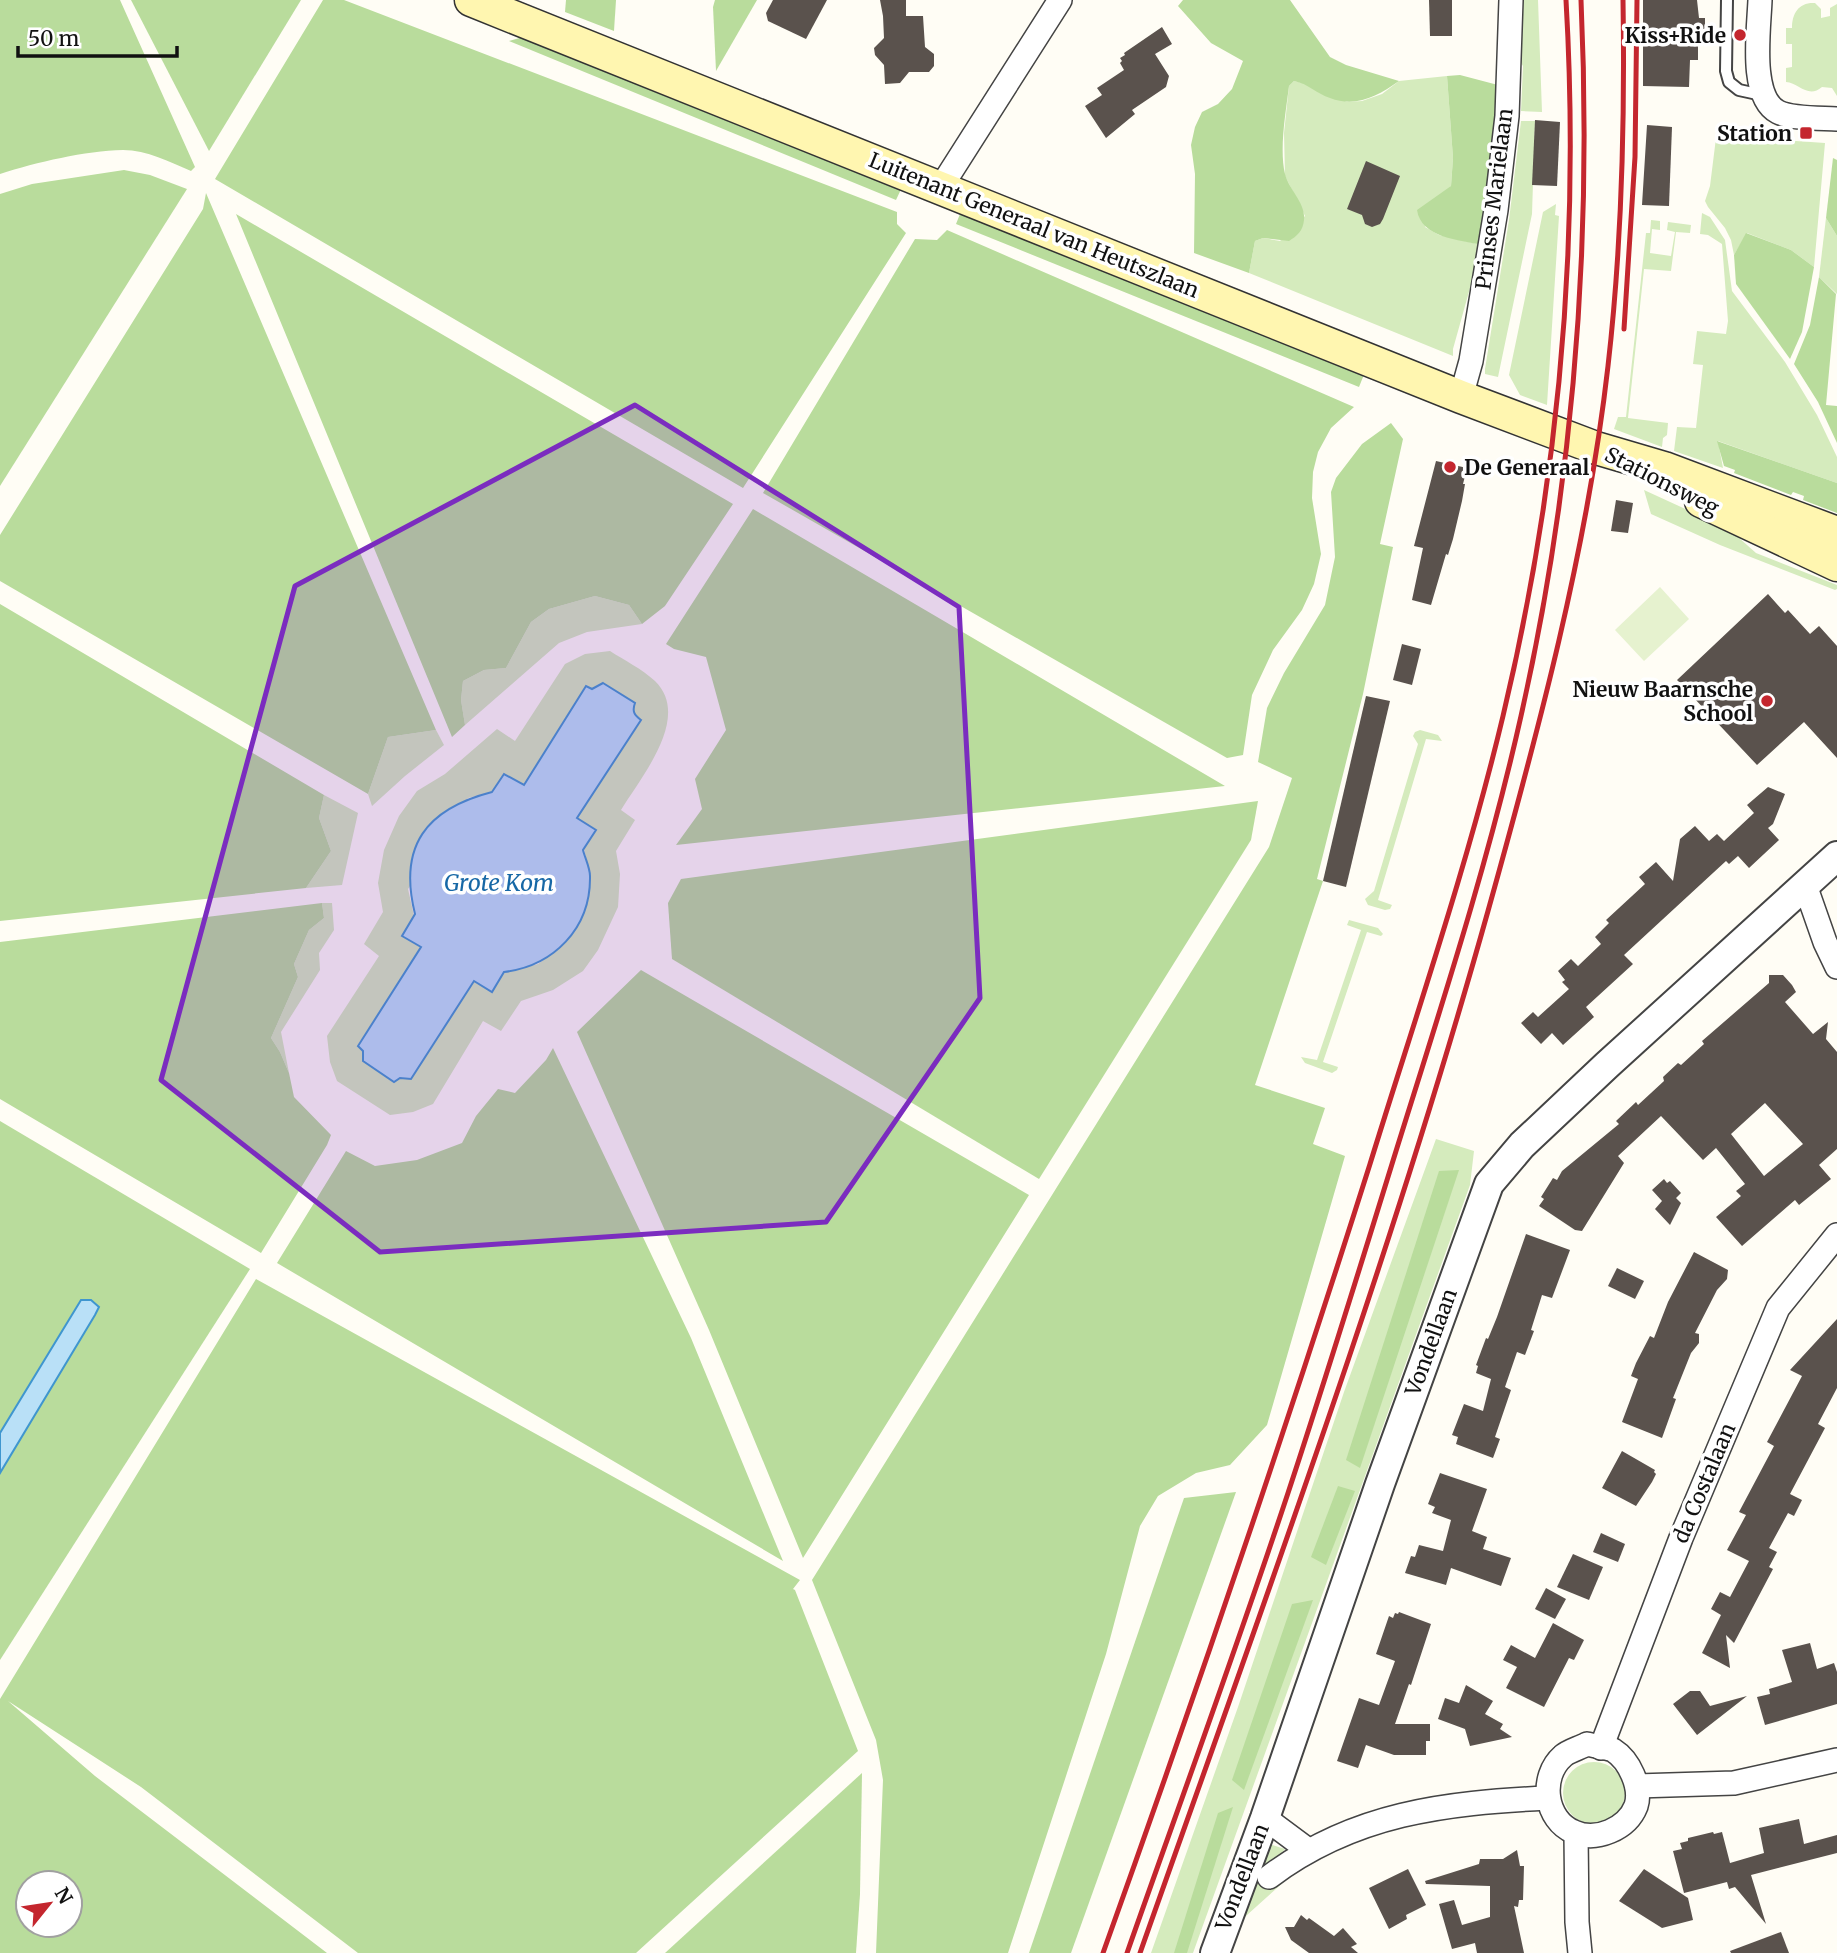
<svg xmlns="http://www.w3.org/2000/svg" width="1837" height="1953" font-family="Merriweather,serif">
<rect width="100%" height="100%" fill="#fffdf5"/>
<g fill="#d5ebbd" fill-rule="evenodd">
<path d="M1517,0H1538L1542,112L1521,111L1523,66L1518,58Z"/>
<path d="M1815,3L1821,9V18L1830,16V8L1837,4V96L1832,88L1822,87C1808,99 1799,83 1786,82V68L1792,67V44H1786V28H1792C1792,13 1799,2 1815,3Z"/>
<path d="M1447,76L1453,158L1451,186L1425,227L1439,235L1482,245L1453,349V356L1249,273L1255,241L1263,238L1280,241L1305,216L1285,176L1284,133L1289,86L1294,81L1303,83L1347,102L1362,101L1382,94L1399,81Z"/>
<path d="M1521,121H1535L1532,214L1498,377L1485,374V369L1509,220Z"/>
<path d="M1724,136L1825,143L1814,267L1791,250L1747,233L1734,255L1731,240L1725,228L1708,207L1705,201L1710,186L1716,138Z"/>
<path d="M1556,204L1555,215L1559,216L1547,405L1520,395L1509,375L1543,212Z"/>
<path d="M1702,213L1710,217L1725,240L1732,291L1785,362L1817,415L1837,457V483L1718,441L1723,468L1674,451L1677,427L1696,428L1703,365L1693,364L1697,331L1726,334L1728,321L1722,244L1708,235L1700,234Z"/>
<path d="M1826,218L1837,236V294L1819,277Z"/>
<path d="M1651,220L1660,221V230L1652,229L1650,253L1671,256L1675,232L1667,230L1668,222L1691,225L1690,233L1676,232L1671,271L1644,269L1628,418L1668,423L1667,435L1663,438L1662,447L1614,429L1618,417H1626L1646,233H1650Z"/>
<path d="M1644,490L1729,529L1756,553L1837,585V589L1835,590L1720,545L1651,514Z"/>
<path d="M595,596L629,605L642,624L587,632L559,643L465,725L461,700L463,681L484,670L506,668L531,622L549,609Z"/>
<path d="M610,651C624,660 642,669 655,681C692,717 641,777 621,810L635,820L616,851L620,874L618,907L598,950L583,971L553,990L521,1001L501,1031L483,1021L433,1104L413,1112L390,1115L337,1081L330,1062L327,1036L379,956L364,944L383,912L378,883L384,850L399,816L417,791L445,774L497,729L515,741L565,664L585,654ZM586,687L592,689L598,687L633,709L634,716L641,721L577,818L590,875L579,925L563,945L538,964L474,980L411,1078H399L365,1056L358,1045L421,947L408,889L468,798L492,792L504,774L524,785Z"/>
<path d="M436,730L444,745L405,776L372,806L368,794L388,737Z"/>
<path d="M1420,730L1438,735L1442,741L1426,739L1378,900L1392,905L1390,909L1385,910L1368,905L1365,899L1374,891L1418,744L1413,736L1415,732Z"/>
<path d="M324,795L358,813L342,885L306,888L331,851L319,818Z"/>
<path d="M322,903H332L334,930L319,953L320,970L281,1032L289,1073L280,1052L271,1038L298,977L294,964L309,930L324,918Z"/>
<path d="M1349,920L1378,928L1383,934L1381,936L1367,932L1323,1062L1338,1067L1337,1070L1332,1073L1305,1063L1301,1057L1317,1060L1361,930L1347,925Z"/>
<path d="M1436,1139L1474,1151L1470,1185L1193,1953H1151L1238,1707L1344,1392Z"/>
<circle cx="1594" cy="1793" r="31"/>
<path d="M1269,1844L1285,1849L1262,1874L1283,1877L1286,1880L1237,1924Z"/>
</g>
<g fill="#b9dc9c" fill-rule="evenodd">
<path d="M0,0H120L195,167L191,171C170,162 147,150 123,150C85,151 37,162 0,174Z"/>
<path d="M131,0H301L209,151Z"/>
<path d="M323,0H344L897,212V224L906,233L743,488L215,179Z"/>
<path d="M566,0H616L614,31L565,12Z"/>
<path d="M715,0H757L716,71L713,7Z"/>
<path d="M1183,0H1290L1330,57L1346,65L1399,81C1378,96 1356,108 1330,98C1317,94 1309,84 1294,81L1289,86C1286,111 1279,149 1285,174C1289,190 1306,203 1304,220C1303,231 1297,236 1289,241L1263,238L1255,241L1249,273L1194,253L1195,174L1191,145L1195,127L1202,112L1218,104L1232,89L1243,61L1211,43L1178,6Z"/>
<path d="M530,35L903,185L896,200L509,41Z"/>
<path d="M1460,75L1498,85V104L1482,245C1460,240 1421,238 1417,210L1451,186L1453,158L1447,76Z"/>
<path d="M1833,158L1837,160V236L1826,218Z"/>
<path d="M124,170L150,175L187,189L0,486V194L32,184Z"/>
<path d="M206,193L436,730L388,737L368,794L0,581V535L203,209Z"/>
<path d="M962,209L1365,372L1359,387L956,224Z"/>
<path d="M236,214L733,504L665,606L642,624L629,605L595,596L549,609L531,622L506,668L484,670L463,681L461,700L465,725L452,737Z"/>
<path d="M947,230L1354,407L1331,428L1318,452L1313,472L1312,498L1321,554L1314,584L1302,610L1273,650L1252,695L1243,755L1227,758L763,493L915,239L937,240Z"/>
<path d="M1746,233L1791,250L1814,267L1802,332L1790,359L1736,284L1734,255Z"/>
<path d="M1819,277L1836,294L1826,405L1837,406V443L1818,402L1794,364L1810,325Z"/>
<path d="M1391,423L1403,439L1380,544L1393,547L1363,694L1317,879L1323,881L1255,1085L1325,1108L1313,1144L1345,1156L1267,1425L1230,1465L1196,1473L1158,1496L1140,1526L1106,1654L1008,1953H876L883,1780L876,1740L812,1580L1269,847L1292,778L1258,762L1267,708L1284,673L1325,605L1335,557L1331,492L1336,478L1362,444Z"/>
<path d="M1717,441L1837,483V513L1803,500L1804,496L1793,492L1791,495L1734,473L1735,470L1724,466Z"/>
<path d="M753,509L1225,786L676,845L702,809L695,779L726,730L706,657L674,649L666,644Z"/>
<path d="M0,604L324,795L319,818L331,851L306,888L0,921Z"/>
<path d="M1258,801L1251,840L1039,1179L672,959L668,903L681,879Z"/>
<path d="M322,903L324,918L309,930L294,964L298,977L271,1038L280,1052L289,1073L294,1097L331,1135L327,1145L261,1253L0,1099V942Z"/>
<path d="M641,970L1029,1195L803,1558L709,1330L577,1032Z"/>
<path d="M553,1048L691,1338L783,1561L277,1263L346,1151L375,1166L417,1160L462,1143L476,1116L498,1089L515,1093L546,1060Z"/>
<path d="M0,1121L250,1269L0,1660Z"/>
<path d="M1459,1170L1360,1468L1346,1460L1439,1171Z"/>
<path d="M256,1279L800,1580L793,1589L795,1590L858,1751L636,1953H358L141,1787L8,1701L95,1776L327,1953H0V1699ZM28,1883H70V1925H28Z"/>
<path d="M1338,1486L1355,1491L1326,1565L1311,1557Z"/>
<path d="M1236,1492L1071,1953H1029L1184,1498Z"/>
<path d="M1313,1600L1244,1790L1232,1780L1292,1604Z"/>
<path d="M862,1773L860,1894L856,1953H665Z"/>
<path d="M1233,1807L1187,1953H1174L1218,1813Z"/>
</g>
<path fill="#e6f2cf" d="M1660,587L1689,619L1644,661L1615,630Z"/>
<g fill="#b9e0f7" stroke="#3f96cf" stroke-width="2">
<path d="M603,683L635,703C632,711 634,715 641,720L577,818L596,830L583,850C585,858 590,868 590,876C591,929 553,966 504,972L492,992L474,981L411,1079L400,1078L394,1082L363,1061V1051L358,1046L421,947L402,936L415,914C398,846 426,809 492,792L504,774L524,785L586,686L592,689Z"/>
<path d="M81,1300H91L99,1307L95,1315L0,1473V1433Z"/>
</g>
<g fill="#5a524d" fill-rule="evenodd">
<path d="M773,0H827L806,39L768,21L766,13Z"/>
<path d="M880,0H906V16H923L925,47L934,54V66L929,72H909L900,83L885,84L884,65L875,55L874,48L884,38L883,16Z"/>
<path d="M1429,0H1452V36H1430Z"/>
<path d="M1643,0H1697L1699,18H1705V46H1698V60H1690L1689,87L1643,86Z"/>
<path d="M1162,27L1172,44L1155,54L1169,76L1166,87L1132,110L1135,114L1106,138L1085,106L1102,95L1097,88L1124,70L1120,63L1122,61L1120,58L1125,55L1124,53Z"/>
<path d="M1535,120L1560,122L1557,186L1532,185Z"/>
<path d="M1647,125L1672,127L1669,206L1642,205Z"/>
<path d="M1366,161L1400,176L1383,219L1380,224L1372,227L1365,224L1362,215L1347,209Z"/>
<path d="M1436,461L1467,468L1463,484H1465L1462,501L1453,539L1448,555L1446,554L1431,605L1412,600L1423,548L1414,546Z"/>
<path d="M1616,500L1633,503L1628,533L1611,531Z"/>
<path d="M1768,594L1785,613L1788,610L1810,634L1819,626L1837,646V758L1804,722L1757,765L1677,680Z"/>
<path d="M1402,644L1421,649L1412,685L1393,680Z"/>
<path d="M1366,696L1390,701L1346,887L1323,881Z"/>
<path d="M1768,787L1785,794L1773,824L1768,828L1779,840L1749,868L1738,856L1729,864L1726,861L1624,955L1633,964L1586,1007L1594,1017L1563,1045L1552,1033L1541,1044L1521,1023L1533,1012L1538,1017L1569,989L1562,982L1565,980L1558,971L1571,959L1578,966L1601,944L1595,937L1609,923L1606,920L1645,884L1639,877L1656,862L1673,881L1680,839L1695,826L1709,841L1717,834L1724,841L1754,813L1747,805Z"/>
<path d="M1769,975H1783L1792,985L1796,992L1785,1002L1813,1034L1828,1022L1826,1039L1837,1052V1149L1819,1165L1831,1179L1799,1205L1795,1200L1742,1246L1716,1217L1741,1196L1736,1191L1745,1184L1716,1148L1703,1160L1661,1116L1618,1156L1624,1163L1582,1231L1575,1230L1539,1206L1544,1199L1541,1197L1553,1178L1557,1180L1562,1171L1619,1124L1616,1121L1636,1102L1638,1105L1664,1081L1663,1077L1678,1063L1681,1065L1704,1044L1702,1041L1769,983ZM1765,1103L1803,1144L1764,1176L1731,1134Z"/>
<path d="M1664,1179L1667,1183L1670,1181L1681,1193L1676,1198L1681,1203L1670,1225L1655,1209L1662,1201L1652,1190Z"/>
<path d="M1526,1234L1570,1250L1552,1298L1542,1295L1531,1330L1534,1331L1525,1355L1517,1352L1505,1387L1511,1390L1495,1437L1500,1439L1493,1458L1456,1444L1458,1437L1452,1435L1464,1404L1483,1411L1491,1379L1476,1373L1478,1366L1476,1365L1486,1338L1488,1339L1497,1317Z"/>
<path d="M1694,1252L1728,1270L1727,1279L1717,1290L1695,1333L1699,1334V1343L1691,1353L1673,1398L1676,1399L1662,1438L1622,1422L1638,1379L1631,1376L1636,1363L1650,1336L1654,1338L1668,1302Z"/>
<path d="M1617,1268L1644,1281L1635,1299L1608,1286Z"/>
<path d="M1837,1319V1388L1818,1424L1825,1428L1790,1494L1802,1500L1794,1516L1788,1513L1769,1548L1777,1552L1769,1567L1773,1569L1734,1643L1726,1635L1730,1668L1702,1653L1721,1615L1711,1609L1720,1592L1730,1597L1749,1561L1727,1550L1746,1515L1739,1512L1774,1446L1767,1442L1802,1376L1790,1370Z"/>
<path d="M1622,1451L1655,1470L1654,1472L1656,1474L1652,1482L1636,1506L1602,1488Z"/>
<path d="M1440,1473L1487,1489L1472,1531L1487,1537L1483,1549L1511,1558L1501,1586L1451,1568L1446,1585L1405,1573L1411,1556L1415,1557L1419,1545L1443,1551L1451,1520L1432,1513L1435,1507L1428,1504Z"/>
<path d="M1601,1533L1625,1544L1618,1562L1593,1552Z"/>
<path d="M1573,1554L1603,1567L1589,1600L1557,1587Z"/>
<path d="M1546,1588L1566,1599L1555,1619L1535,1609Z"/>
<path d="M1399,1612L1431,1624L1411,1685L1409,1684L1395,1724H1430V1741H1426V1755H1394L1366,1745L1358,1768L1337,1761L1359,1698L1379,1705L1395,1661L1376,1654L1389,1616L1393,1618L1395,1613L1398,1614Z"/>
<path d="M1553,1623L1584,1640L1574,1660L1569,1658L1544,1707L1506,1688L1517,1667L1503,1660L1511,1645L1535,1658Z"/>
<path d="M1810,1643L1817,1669L1834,1663L1837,1672V1704L1765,1725L1757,1697L1770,1694L1769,1689L1792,1682L1782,1650Z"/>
<path d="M1466,1685L1493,1701L1485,1714L1503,1724L1500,1729L1512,1737L1470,1746L1465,1729L1438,1719L1445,1698L1459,1703Z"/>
<path d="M1690,1691H1700L1710,1706L1747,1696L1697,1735L1673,1704Z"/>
<path d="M1799,1819L1804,1844L1837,1835V1853L1751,1875L1766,1924L1735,1887L1729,1889L1727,1882L1684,1893L1673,1851L1682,1849L1680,1843L1688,1841V1838L1713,1832L1714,1834L1722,1832L1730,1863L1764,1853L1759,1828Z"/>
<path d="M1517,1850L1520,1866H1524L1523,1900H1519L1518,1907L1514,1906L1524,1953H1477L1475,1943L1452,1949L1439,1904L1454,1900L1462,1925L1490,1917V1886L1426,1884L1425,1881L1479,1864L1480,1859H1503Z"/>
<path d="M1408,1869L1426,1905L1406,1915L1407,1919L1389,1929L1369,1888Z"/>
<path d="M1644,1869L1688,1898L1693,1920L1662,1928L1619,1901Z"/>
<path d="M1301,1915L1307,1920L1309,1918L1334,1936L1343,1928L1357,1944L1351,1947L1358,1953H1309L1291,1940L1285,1927H1294Z"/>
<path d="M1781,1932L1789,1953H1731L1730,1951Z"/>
</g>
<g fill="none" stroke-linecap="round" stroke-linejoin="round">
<g stroke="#444" stroke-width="14">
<path id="service" d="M1727,0L1726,71L1729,82L1739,90L1762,95"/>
</g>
<g stroke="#444" stroke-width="26">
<g id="minor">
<path d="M1760,0C1759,29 1749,97 1778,112C1792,119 1821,118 1837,119"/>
<path d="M941,187L1060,0"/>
<path d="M1461,397L1471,361L1496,210L1507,116L1511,0"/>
<path d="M1805,885L1825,942L1837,967"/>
<path d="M1587,1744C1594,1746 1606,1747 1613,1750C1629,1760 1642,1787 1636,1806C1627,1829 1596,1842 1574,1832C1545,1820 1539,1777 1563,1756C1568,1751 1580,1748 1587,1744Z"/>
<path d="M1601,1748L1681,1538L1778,1308L1837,1235"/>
<path d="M1637,1786L1734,1783L1837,1760"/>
<path d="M1265,1818L1308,1850"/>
<path d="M1576,1834L1577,1922L1580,1953"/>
<path d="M1269,1877C1354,1813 1445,1803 1547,1798"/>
</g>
</g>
<g stroke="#444" stroke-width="32">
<path id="tertiary" d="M1215,1953L1265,1818L1380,1484L1489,1184L1522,1145L1607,1065L1837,856"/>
</g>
<g stroke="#333" stroke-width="35">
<g id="secondary">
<path d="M471,0L1461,397L1596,448L1664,468L1837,533"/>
<path d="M1701,501L1837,565"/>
</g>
</g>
<use href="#service" stroke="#fff" stroke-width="10"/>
<use href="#minor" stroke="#fff" stroke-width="23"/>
<use href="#tertiary" stroke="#fff" stroke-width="28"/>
<use href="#secondary" stroke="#fff6b0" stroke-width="32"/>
<g stroke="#c4262e" stroke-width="5">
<path d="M1624,329L1635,157L1637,0"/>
<path d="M1103,1953C1197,1691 1286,1429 1370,1164C1416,1015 1467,867 1503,716C1559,482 1580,240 1566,0"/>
<path d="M1127,1953C1181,1800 1237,1647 1288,1493C1324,1384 1358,1274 1392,1164C1438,1016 1487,868 1521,716C1574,481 1592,240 1581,0"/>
<path d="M1140,1953C1262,1608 1389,1264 1488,911C1538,732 1587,551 1608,366C1622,244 1625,122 1623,0"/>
</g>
</g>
<path fill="#7b2cbf" fill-opacity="0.2" stroke="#7b2cbf" stroke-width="5" stroke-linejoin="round" d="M635,405L959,607L980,998L826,1222L380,1252L161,1080L295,586Z"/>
<g fill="#c4262e" stroke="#fff" stroke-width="2.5">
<circle cx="1740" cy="35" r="7"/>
<rect x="1799" y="126" width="14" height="14" rx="3.5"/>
<circle cx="1450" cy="467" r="7"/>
<circle cx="1767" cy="701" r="7"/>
</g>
<g text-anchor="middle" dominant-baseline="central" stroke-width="7" stroke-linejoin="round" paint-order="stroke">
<g font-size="21" font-weight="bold" fill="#111" stroke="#fff" text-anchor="end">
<text x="1726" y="35">Kiss+Ride</text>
<text x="1792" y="133">Station</text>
<text x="1464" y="467" text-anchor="start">De Generaal</text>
<text x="1753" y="689">Nieuw Baarnsche<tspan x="1753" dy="24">School</tspan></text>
</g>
<g font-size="21" fill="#111" stroke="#fff">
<text transform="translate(1494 199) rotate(-83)">Prinses Marielaan</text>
<text transform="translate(1034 225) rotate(22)">Luitenant Generaal van Heutszlaan</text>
<text transform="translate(1662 481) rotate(27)">Stationsweg</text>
<text transform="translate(1431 1342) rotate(-70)">Vondellaan</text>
<text transform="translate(1704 1483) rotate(-67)">da Costalaan</text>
<text transform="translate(1242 1877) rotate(-69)">Vondellaan</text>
</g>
<g font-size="23" font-style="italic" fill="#1768a6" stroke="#fff">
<text x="499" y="882">Grote Kom</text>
</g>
</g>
<g transform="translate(49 1904) rotate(60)"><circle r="33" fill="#ffffff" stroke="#a0a0a0" stroke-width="2"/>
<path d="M0-5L12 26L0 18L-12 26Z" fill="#c4262e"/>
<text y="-10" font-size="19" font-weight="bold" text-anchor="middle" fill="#111111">N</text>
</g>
<path d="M18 46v10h159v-10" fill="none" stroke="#111111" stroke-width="3.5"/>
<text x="28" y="46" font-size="21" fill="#111111" stroke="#ffffff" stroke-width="5" paint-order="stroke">50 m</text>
</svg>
